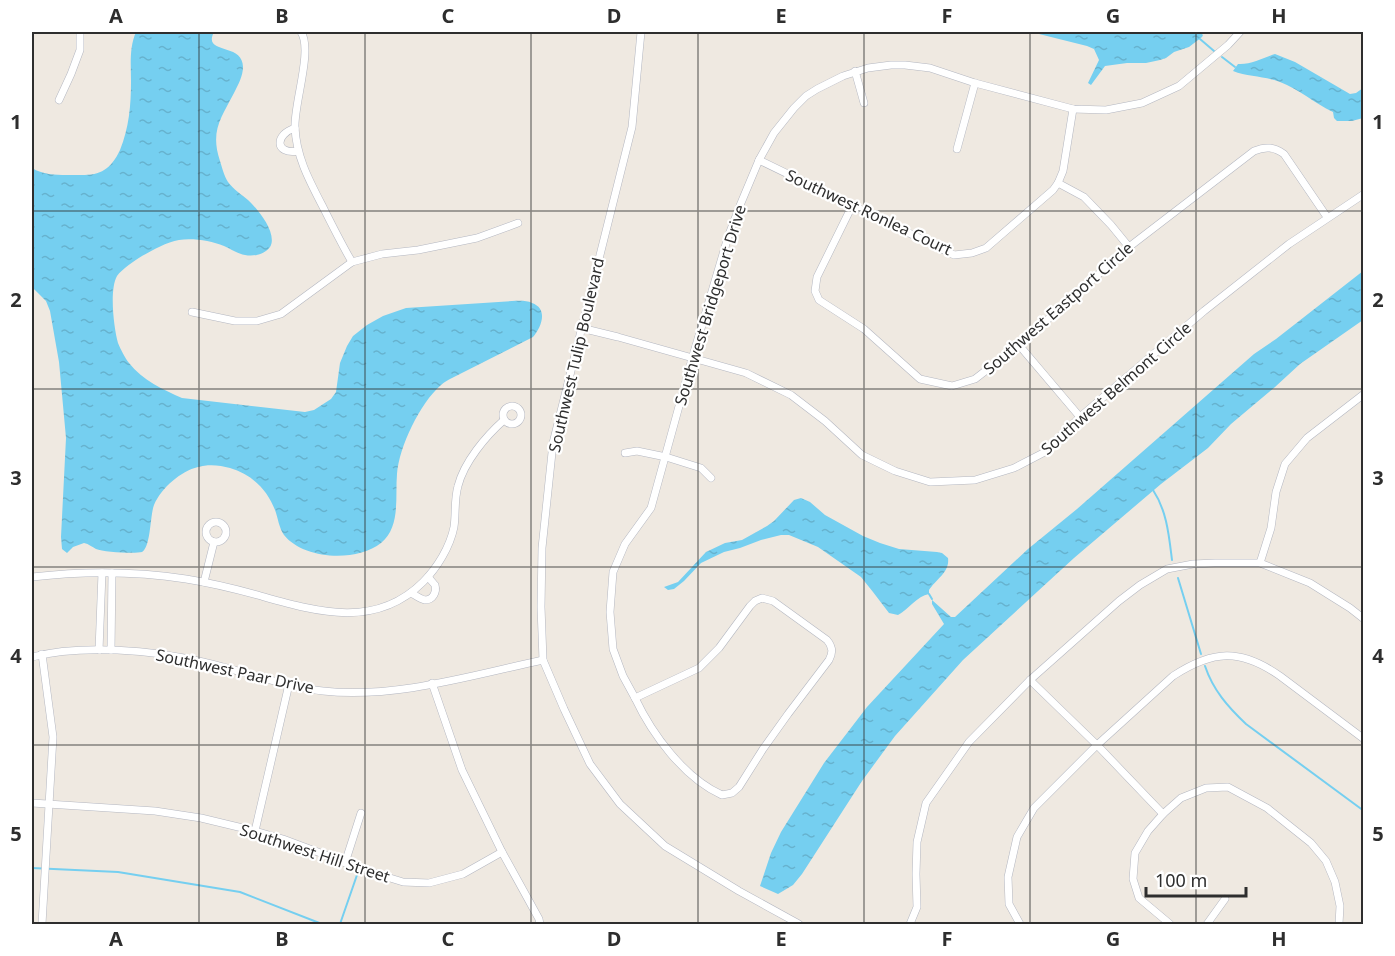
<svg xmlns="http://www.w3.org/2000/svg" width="1395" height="956" font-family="'Noto Sans',sans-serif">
<defs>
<pattern id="water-ripples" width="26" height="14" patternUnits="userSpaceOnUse" patternTransform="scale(1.5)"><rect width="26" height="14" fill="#75cff0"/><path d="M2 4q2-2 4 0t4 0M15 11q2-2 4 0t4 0" fill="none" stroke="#66b2ce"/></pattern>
</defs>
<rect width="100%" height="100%" fill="#efe9e1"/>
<g fill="url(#water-ripples)">
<path d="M136,32H214C202,55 243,42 243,67C243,76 238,85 234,93C221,118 210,131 220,161C222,167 224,176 228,182C233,189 242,195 248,200C258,209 278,234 270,247C265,254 254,257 245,255C238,254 231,249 224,246C211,241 194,238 179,240C167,242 153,250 142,256C134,261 122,269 117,276C109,290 114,329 118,343C121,350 125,358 129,363C142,380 164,390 182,398L305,412L314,410L331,399L336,392L340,363L347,346L353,336L367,325L383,316L406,308L512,301C518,301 526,300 532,303C549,309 541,328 533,337L452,378C448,380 444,382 441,385C420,403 399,447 397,474C395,496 401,527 381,543C357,562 304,560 284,535C279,528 278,518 275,510C267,489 251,474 230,468C220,465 208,464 198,467C181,471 161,488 154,505C150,515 151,547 142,552C135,554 103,552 96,549C92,547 89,544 84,543L73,547L67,553L62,549L61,537L66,438L59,362L50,311L46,301L32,287V168C45,176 61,175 76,175C99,176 110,171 120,150C129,128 131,105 131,82C131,65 129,48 136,32Z"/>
<path d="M1031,32H1200L1203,35L1202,37L1189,47L1174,52L1166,58L1160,60L1146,63H1127L1105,66L1091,85L1088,83L1099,60L1094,49L1087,46Z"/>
<path d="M1275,54L1295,62L1350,94L1356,93L1363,88V118L1352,121H1337L1334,118L1333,112C1314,103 1299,89 1280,82C1265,76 1248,77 1233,71L1238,64C1250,65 1263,58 1275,54Z"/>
<path d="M1363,271V320L1300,364L1275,387L1231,424L1208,448L1161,484L1074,558L963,660L895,736L862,781L802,874L793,885L778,894L760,886L771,853L781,832L824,763L867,707L944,624L932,604V600L951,617H955L1028,549L1077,509L1254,354L1276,339Z"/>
<path d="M801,498L810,502L825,515L863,536L880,543L899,549L937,552L942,553L948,558C950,572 936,579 929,590V594C917,596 909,609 898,615L889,613L873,592L861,577L818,547L789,535H781L761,540L740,548L724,552L701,563L684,581L674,589L668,590L664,587L678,582L706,552L725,543L742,540L767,526L774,521L794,500Z"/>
</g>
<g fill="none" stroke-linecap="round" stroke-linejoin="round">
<g stroke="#75cff0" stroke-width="2">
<path d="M1200,39L1214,51"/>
<path d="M1222,57L1235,67"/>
<path d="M1153,490C1167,511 1169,536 1172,560"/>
<path d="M1178,578L1201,654"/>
<path d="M929,594L932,599"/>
<path d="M1205,666C1213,690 1228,707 1246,724L1364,811"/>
<path d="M32,868L118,872L240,892L322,924"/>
<path d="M340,924L357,875"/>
</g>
<g stroke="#b4b7c1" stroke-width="8">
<g id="minor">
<path d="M301,32C313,50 294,103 295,127C296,157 310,182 324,209C333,227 342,245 352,262"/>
<path d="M641,32L632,127L553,443L542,548L541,607L543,660L564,709L590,764L620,804L665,846L739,891L799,924"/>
<path d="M855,71L864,103"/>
<path d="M59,100L71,74L80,50V32"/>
<path d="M295,128C275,134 274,155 298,151"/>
<path d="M957,149L975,83"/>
<path d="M759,160L954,255L972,253L986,248L1053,190L1058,183L1063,171L1073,109"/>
<path d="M1058,183L1084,197L1111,225L1129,247"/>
<path d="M852,206L817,277L815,291L819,300L864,329L920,379L952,386L975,379L1019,345L1129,247L1254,151C1266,146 1274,147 1284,154L1327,217"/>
<path d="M192,312L235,321H257L281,314L352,262L382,254L418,250L477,238L518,223"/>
<path d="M581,328L618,337L746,373L791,395L825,421L862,455L895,471L930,482L975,480L1014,468L1043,453L1080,417L1204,311L1289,244L1364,194"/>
<path d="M1019,345L1080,417"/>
<circle cx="512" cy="415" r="9"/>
<path d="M625,453L637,451L666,457L701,468L711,478"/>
<circle cx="216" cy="532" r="10"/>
<path d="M1260,563L1271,528L1276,492L1285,464L1307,438L1364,394"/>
<path d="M32,577C82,571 135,571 186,579C211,583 236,589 261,596C318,612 376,629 423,582C437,568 450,547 454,527C456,514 454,500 458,486C464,462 486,436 504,420"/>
<path d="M204,582L214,542"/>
<path d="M411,593C415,595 420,599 425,600C433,600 437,592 435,585C434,584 429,578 428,577"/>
<path d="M762,598L773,601L827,640C833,647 833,653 829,660L788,714L763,749L739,787L732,793L722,795C684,778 652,734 635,698L699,668L719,648L750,606L755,601Z"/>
<path d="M99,650L102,573"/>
<path d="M111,650L112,573"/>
<path d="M32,657C81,644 154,650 203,662C243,671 282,686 323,691C395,699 473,675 543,660"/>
<path d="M1030,680L1097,745L1163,814"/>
<path d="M432,683L462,770L502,852L539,919L540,924"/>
<path d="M635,698L623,676L613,649L610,612L613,572L625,544L651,508L692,359L728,237L741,203L759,160L774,133L794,108L806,96L817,89L843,76L868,68L891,65H905L930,68L975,83L1073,109L1106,110L1142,103L1179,86L1228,45L1240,32"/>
<path d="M32,803L155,811L201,818L255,831L283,839L374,873L403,882L429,883L463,874L502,852"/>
<path d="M255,831L289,684"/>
<path d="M345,863L361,813"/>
<path d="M42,924L53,737L42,654"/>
<path d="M910,924L917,907L916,874L917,842L926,803L969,742L1030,680L1119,601L1140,585L1167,569L1193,564L1215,563H1260L1310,583L1350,608L1364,619"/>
<path d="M1020,924L1009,904L1008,877L1017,837L1034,808L1097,745L1173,676C1213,650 1240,648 1280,676L1364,739"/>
<path d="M1170,924L1139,898L1133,879L1135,853L1148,831L1163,814L1181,798L1206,788L1228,787L1267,808L1311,843L1326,861L1335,882L1340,906L1339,924"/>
<path d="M1207,924L1225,899"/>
</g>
</g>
<use href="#minor" stroke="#fff" stroke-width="7"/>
</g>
<path fill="none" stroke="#2e2e2e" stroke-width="1.5" stroke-opacity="0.55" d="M199,32V924M365,32V924M531,32V924M698,32V924M864,32V924M1030,32V924M1196,32V924M32,211H1364M32,389H1364M32,567H1364M32,745H1364"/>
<g text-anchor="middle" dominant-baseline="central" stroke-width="4.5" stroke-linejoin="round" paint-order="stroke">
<g font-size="16" fill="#2e2e2e" stroke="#fff">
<text transform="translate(869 212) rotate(25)">Southwest Ronlea Court</text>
<text transform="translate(710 305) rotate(-73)">Southwest Bridgeport Drive</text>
<text transform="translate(1058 308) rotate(-41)">Southwest Eastport Circle</text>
<text transform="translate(576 355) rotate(-77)">Southwest Tulip Boulevard</text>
<text transform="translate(1116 388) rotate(-41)">Southwest Belmont Circle</text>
<text transform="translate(235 671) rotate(12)">Southwest Paar Drive</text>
<text transform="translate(315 853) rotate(18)">Southwest Hill Street</text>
</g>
</g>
<rect width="1395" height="956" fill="none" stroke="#ffffff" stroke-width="66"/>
<path d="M1146 887v9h100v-9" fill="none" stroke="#2e2e2e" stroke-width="3"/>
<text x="1155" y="887" font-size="18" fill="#2e2e2e" stroke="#ffffff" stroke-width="4.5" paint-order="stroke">100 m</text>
<rect x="33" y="33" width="1329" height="890" fill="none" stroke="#2e2e2e" stroke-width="2"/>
<g font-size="20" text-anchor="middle" font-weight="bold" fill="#2e2e2e">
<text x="116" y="23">A</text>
<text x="282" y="23">B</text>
<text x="448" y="23">C</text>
<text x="614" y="23">D</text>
<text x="781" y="23">E</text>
<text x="947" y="23">F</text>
<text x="1113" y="23">G</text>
<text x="1279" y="23">H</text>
<text x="16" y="129">1</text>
<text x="1378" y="129">1</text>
<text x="16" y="307">2</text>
<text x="1378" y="307">2</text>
<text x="16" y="485">3</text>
<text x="1378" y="485">3</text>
<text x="16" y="663">4</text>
<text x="1378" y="663">4</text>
<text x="16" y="841">5</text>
<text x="1378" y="841">5</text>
<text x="116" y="946">A</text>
<text x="282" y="946">B</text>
<text x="448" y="946">C</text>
<text x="614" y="946">D</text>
<text x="781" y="946">E</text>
<text x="947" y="946">F</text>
<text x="1113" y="946">G</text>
<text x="1279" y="946">H</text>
</g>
</svg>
